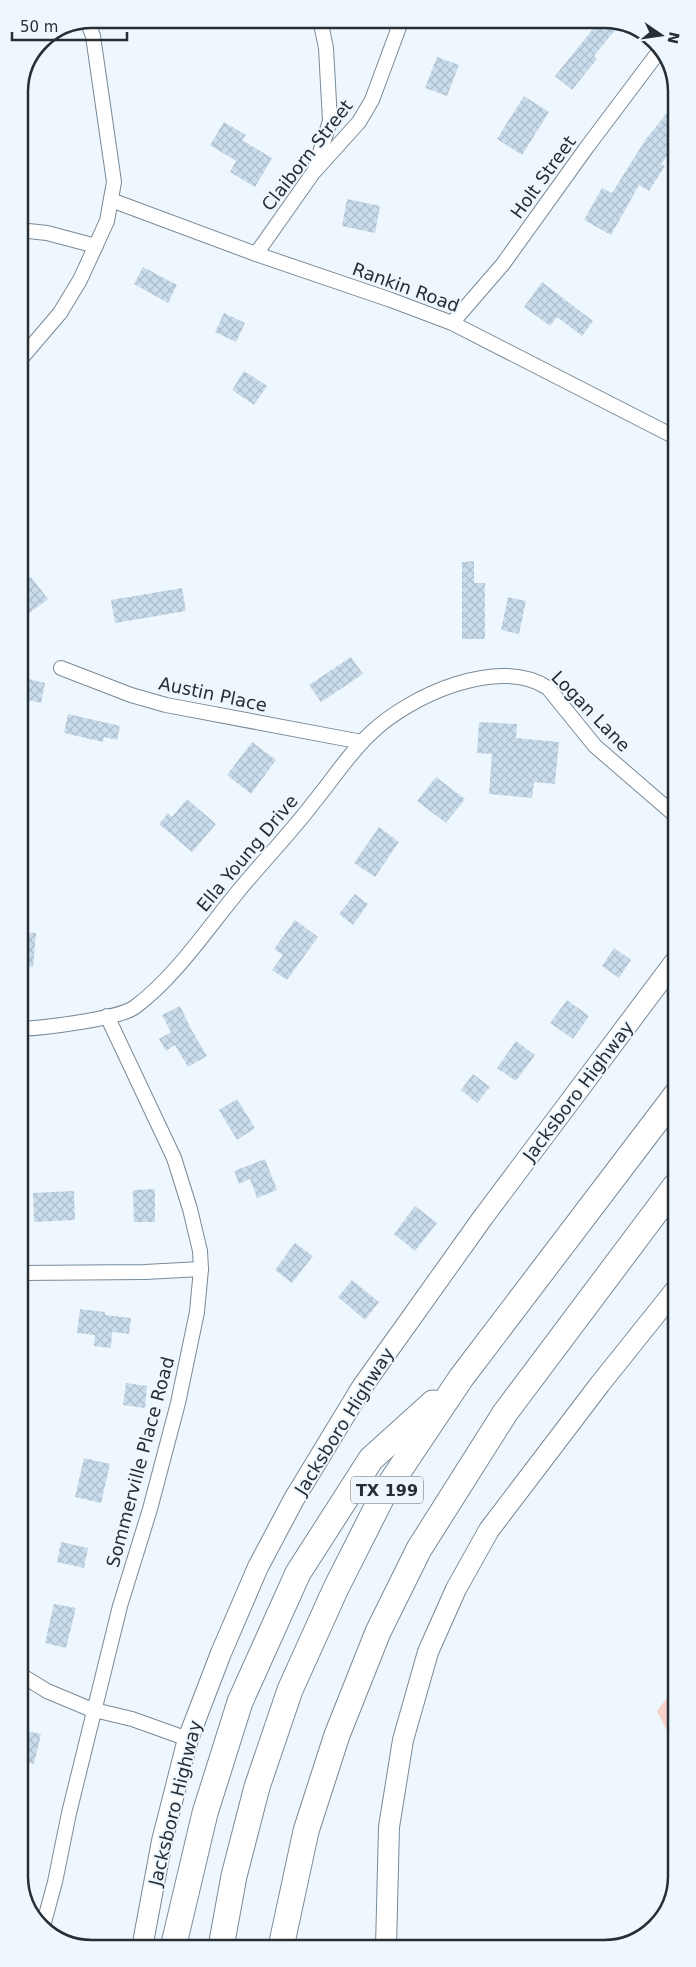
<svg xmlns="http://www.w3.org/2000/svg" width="696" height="1967" font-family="'DejaVu Sans',sans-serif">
<defs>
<pattern id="building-cross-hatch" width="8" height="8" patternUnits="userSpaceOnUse" patternTransform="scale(1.25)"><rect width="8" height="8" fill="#c9dcec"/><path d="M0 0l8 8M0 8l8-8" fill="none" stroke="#adbdcb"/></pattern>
</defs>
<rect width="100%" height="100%" fill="#eff7fe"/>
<path fill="#fad1ca" d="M677,1685V1751L657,1711Z"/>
<g fill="url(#building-cross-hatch)">
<path d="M599,19H609L620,24L594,56L597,59L572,90L555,76L593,29L591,28Z"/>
<path d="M437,57L459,65L447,96L425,88Z"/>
<path d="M524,96L549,112L522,155L497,139Z"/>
<path d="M675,103V146L661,164L665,166L649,191L639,185L611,235L584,220L602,188L612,193L646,139Z"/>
<path d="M224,122L246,135L242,140L272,158L255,187L230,172L236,161L210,145Z"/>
<path d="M347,199L380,206L375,233L342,226Z"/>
<path d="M143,267L177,285L168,303L134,284Z"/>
<path d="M542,282L593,321L582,336L557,317L550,326L524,307Z"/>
<path d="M224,313L245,323L236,342L215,332Z"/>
<path d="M244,371L267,386L254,405L232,390Z"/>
<path d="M474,561V583H485V639H462V562Z"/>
<path d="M31,577L48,599L20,620V585Z"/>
<path d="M182,588L186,611L115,623L111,600Z"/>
<path d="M508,597L526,601L519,634L501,630Z"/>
<path d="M351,657L363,674L321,702L309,685Z"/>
<path d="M20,677L45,683L41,703L20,698Z"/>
<path d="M68,714L120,726L117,740L104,737L103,742L64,733Z"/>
<path d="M479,722L517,724L516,738L559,742L555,784L534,782L532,798L489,794L492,754L477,753Z"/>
<path d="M252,742L276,760L251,794L227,775Z"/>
<path d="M436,777L465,799L446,823L417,801Z"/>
<path d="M187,799L216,824L192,852L159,824L168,813L172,817Z"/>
<path d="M379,827L399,842L375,877L354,863Z"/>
<path d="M355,894L368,904L353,925L339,914Z"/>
<path d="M295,920L318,937L287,980L272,970L283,955L274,949Z"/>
<path d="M20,932L36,933L33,967L21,966Z"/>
<path d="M614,948L631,960L619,978L602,966Z"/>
<path d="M567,1000L589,1016L573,1039L550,1023Z"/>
<path d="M180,1006L191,1029L207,1056L188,1067L175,1045L166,1051L159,1039L171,1032L162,1015Z"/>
<path d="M516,1041L535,1055L516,1081L497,1068Z"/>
<path d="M473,1074L490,1087L477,1103L461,1090Z"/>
<path d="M237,1099L255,1128L237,1140L219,1110Z"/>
<path d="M265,1159L277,1190L257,1198L250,1179L239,1184L234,1171Z"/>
<path d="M155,1189V1222H134L133,1190Z"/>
<path d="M74,1191L75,1220L34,1222L33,1193Z"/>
<path d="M415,1206L437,1223L415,1251L394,1234Z"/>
<path d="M295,1243L313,1256L292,1283L275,1270Z"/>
<path d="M352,1280L379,1302L365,1320L338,1297Z"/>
<path d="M80,1309L105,1312V1315L131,1318L129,1334L112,1332L111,1348L94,1346L95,1335L77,1333Z"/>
<path d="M126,1383L147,1386L145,1408L123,1405Z"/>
<path d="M84,1458L110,1464L101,1503L75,1497Z"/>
<path d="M61,1542L88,1548L84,1568L57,1562Z"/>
<path d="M54,1604L76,1608L66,1648L45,1643Z"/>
<path d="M21,1730L41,1734L34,1764L21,1761Z"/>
</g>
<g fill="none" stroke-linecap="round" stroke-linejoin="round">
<g stroke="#788a98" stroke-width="16">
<g id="minor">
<path d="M316,165L330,121L326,48L320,19"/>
<path d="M111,200L256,254L391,300L452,323L675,437"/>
<path d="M19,230L47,233L96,246"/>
<path d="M256,254L313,173L359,122L372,100L402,19"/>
<path d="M452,323L503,264L587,147L660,50"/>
<path d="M19,361L60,313L80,280L107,221L114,182L93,36L87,21"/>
<path d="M61,668L131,695L166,705L362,742"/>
<path d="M20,1029C43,1028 119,1019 135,1007C174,978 205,932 236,894C261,863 290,834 314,802C333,779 350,752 372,732C410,696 499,655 548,688L595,746L676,816"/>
<path d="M20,1273L145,1272L201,1269"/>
<path d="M21,1675L47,1691L90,1709L132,1719L188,1739"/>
<path d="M43,1926L55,1882L69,1813L120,1606L150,1509L178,1403L197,1312L201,1269L200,1251L190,1209L174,1158L107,1016"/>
</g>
</g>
<g stroke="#788a98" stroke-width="22">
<g id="secondary">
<path d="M386,1947L389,1827L403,1740L428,1652L456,1589L489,1530L600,1384L676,1289"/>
<path d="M142,1948L162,1841L188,1739L221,1653L258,1567L294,1499L362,1387L484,1216L676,960"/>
</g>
</g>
<g stroke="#788a98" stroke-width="27">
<g id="motorway">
<path d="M221,1947L234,1876L257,1787L290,1690L336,1588L384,1493L461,1378L676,1095"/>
<path d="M281,1947L306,1831L337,1735L378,1632L419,1549L505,1413L676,1185"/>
<path d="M173,1948L205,1813L240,1702L298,1573L371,1459L433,1403"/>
</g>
</g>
<use href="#minor" stroke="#fff" stroke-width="14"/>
<use href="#secondary" stroke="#fff" stroke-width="20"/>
<use href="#motorway" stroke="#fff" stroke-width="25"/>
</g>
<g text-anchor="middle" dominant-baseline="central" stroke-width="4" stroke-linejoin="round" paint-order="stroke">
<rect fill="#eff7fe" stroke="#636b71" stroke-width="1" x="351" y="1476.5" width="72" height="27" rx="4"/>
<g font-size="16" font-weight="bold" fill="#272f35">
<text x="387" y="1490">TX 199</text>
</g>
<g font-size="18" fill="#272f35" stroke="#eff7fe">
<text transform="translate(307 155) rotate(-52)">Claiborn Street</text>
<text transform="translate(543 177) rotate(-54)">Holt Street</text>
<text transform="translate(406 287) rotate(20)">Rankin Road</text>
<text transform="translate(213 694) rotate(12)">Austin Place</text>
<text transform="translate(591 711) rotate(46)">Logan Lane</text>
<text transform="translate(247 853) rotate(-50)">Ella Young Drive</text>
<text transform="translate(578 1091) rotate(-53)">Jacksboro Highway</text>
<text transform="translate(344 1421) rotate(-58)">Jacksboro Highway</text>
<text transform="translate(140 1462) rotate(-75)">Sommerville Place Road</text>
<text transform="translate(175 1803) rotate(-76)">Jacksboro Highway</text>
</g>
</g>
<path d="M0 0H696V1967H0ZM92 28H604A64 64 0 0 1 668 92V1876A64 64 0 0 1 604 1940H92A64 64 0 0 1 28 1876V92A64 64 0 0 1 92 28Z" fill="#eff7fe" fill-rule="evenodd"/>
<path fill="none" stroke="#272f35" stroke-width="2.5" d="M92 28H604A64 64 0 0 1 668 92V1876A64 64 0 0 1 604 1940H92A64 64 0 0 1 28 1876V92A64 64 0 0 1 92 28Z"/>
<g transform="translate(661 35) rotate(103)" stroke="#eff7fe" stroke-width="4" paint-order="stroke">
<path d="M0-4L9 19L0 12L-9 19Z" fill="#272f35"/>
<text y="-8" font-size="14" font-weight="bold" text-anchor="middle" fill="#272f35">N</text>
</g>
<path d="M12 32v8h115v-8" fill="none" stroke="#272f35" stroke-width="2.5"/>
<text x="20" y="32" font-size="15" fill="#272f35" stroke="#eff7fe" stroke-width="4" paint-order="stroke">50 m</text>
</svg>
